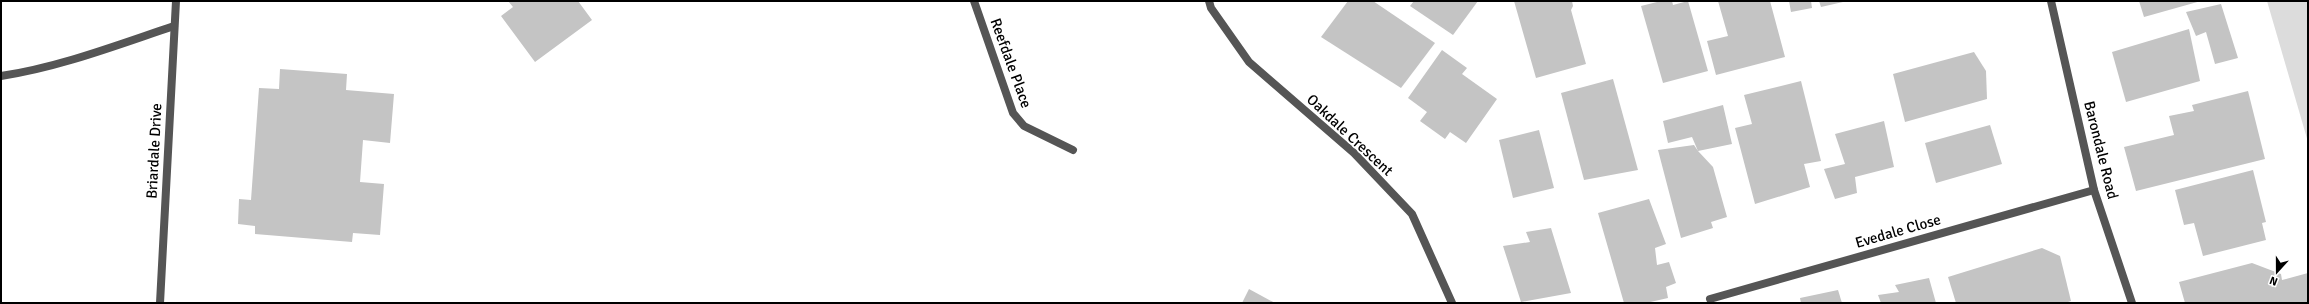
<svg xmlns="http://www.w3.org/2000/svg" width="2309" height="304" font-family="Signika,sans-serif">
<rect width="100%" height="100%" fill="#fff"/>
<path fill="#dcdcdc" d="M2267,1H2308V142Z"/>
<g fill="#c4c4c4">
<path d="M508,1H578L592,20L535,62L501,16L513,7Z"/>
<path d="M1348,1H1373L1435,43L1401,88L1321,37Z"/>
<path d="M1414,1H1478L1453,35L1410,6Z"/>
<path d="M1514,1H1572L1573,6L1571,10L1586,64L1536,78Z"/>
<path d="M1661,1H1672L1673,5L1688,1L1708,71L1663,83L1641,6Z"/>
<path d="M1718,1H1770L1785,57L1716,75L1707,41L1728,36Z"/>
<path d="M1789,1H1811L1812,8L1791,12Z"/>
<path d="M1819,1H1843V2L1821,7Z"/>
<path d="M2139,1H2201L2144,17Z"/>
<path d="M2221,4L2238,58L2215,64L2206,32L2196,36L2186,12Z"/>
<path d="M2189,29L2200,81L2126,102L2112,52Z"/>
<path d="M1442,50L1467,68L1462,74L1497,99L1466,143L1450,132L1445,139L1420,121L1427,112L1408,98Z"/>
<path d="M1974,52L1986,71L1987,99L1905,122L1893,74Z"/>
<path d="M280,69L347,74L346,90L394,94L390,143L363,140L360,182L384,184L380,235L353,233L352,242L255,234V226L238,224L239,199L251,200L259,88L279,89Z"/>
<path d="M1613,79L1638,170L1584,180L1561,93Z"/>
<path d="M1801,81L1821,161L1804,164L1810,187L1755,204L1735,128L1752,124L1744,95Z"/>
<path d="M2248,91L2265,159L2136,191L2124,147L2174,135L2169,116L2194,111L2192,105Z"/>
<path d="M1723,105L1732,144L1698,151L1713,167L1727,217L1711,222L1713,228L1681,238L1658,150L1694,145L1698,151L1692,137L1668,143L1663,121Z"/>
<path d="M1884,121L1894,167L1855,177L1857,193L1835,199L1824,169L1845,164L1835,134Z"/>
<path d="M1990,125L2002,164L1936,183L1925,143Z"/>
<path d="M1539,130L1554,188L1513,198L1499,140Z"/>
<path d="M2253,170L2266,222L2262,223L2266,240L2203,256L2194,223L2184,225L2175,190Z"/>
<path d="M1649,199L1666,244L1655,248L1657,265L1669,262L1676,283L1666,287L1668,298L1646,303H1624L1598,213Z"/>
<path d="M1551,228L1571,293L1521,302L1503,246L1530,242L1526,232Z"/>
<path d="M2042,248L2060,256L2071,301L2065,303H1956L1948,277Z"/>
<path d="M2252,263L2281,274L2282,280L2308,273V303H2185L2179,282Z"/>
<path d="M1929,278L1936,303H1881L1878,295L1899,292L1895,285Z"/>
<path d="M1249,289L1275,303H1242Z"/>
<path d="M1838,290L1842,303H1801L1800,298Z"/>
</g>
<g fill="none" stroke-linecap="round" stroke-linejoin="round">
<path stroke="#555" stroke-width="8" d="M1,76C60,67 117,45 174,26"/>
<g stroke="#555" stroke-width="8">
<path d="M974,1L1013,113L1024,126L1073,150"/>
<path d="M1209,1L1211,8L1249,62L1354,153L1412,214L1452,303"/>
<path d="M2051,1L2094,190L2132,303"/>
<path d="M1710,299L2094,190"/>
</g>
<path stroke="#555" stroke-width="8" d="M160,303L176,1"/>
</g>
<g text-anchor="middle" dominant-baseline="central" stroke-width="3.5" stroke-linejoin="round" paint-order="stroke">
<g font-size="15" fill="#000" stroke="#fff">
<text transform="translate(1011 63) rotate(70)">Reefdale Place</text>
<text transform="translate(1350 135) rotate(43)">Oakdale Crescent</text>
<text transform="translate(2101 150) rotate(76)">Barondale Road</text>
<text transform="translate(154 151) rotate(-87)">Briardale Drive</text>
<text transform="translate(1898 231) rotate(-16)">Evedale Close</text>
</g>
</g>
<rect width="2309" height="304" fill="none" stroke="#000000" stroke-width="4"/>
<g transform="translate(2277 272) rotate(201)" stroke="#ffffff" stroke-width="3" paint-order="stroke">
<path d="M0-3L7 15L0 10L-7 15Z" fill="#000000"/>
<text y="-6" font-size="11" font-weight="bold" text-anchor="middle" fill="#000000">N</text>
</g>
</svg>
